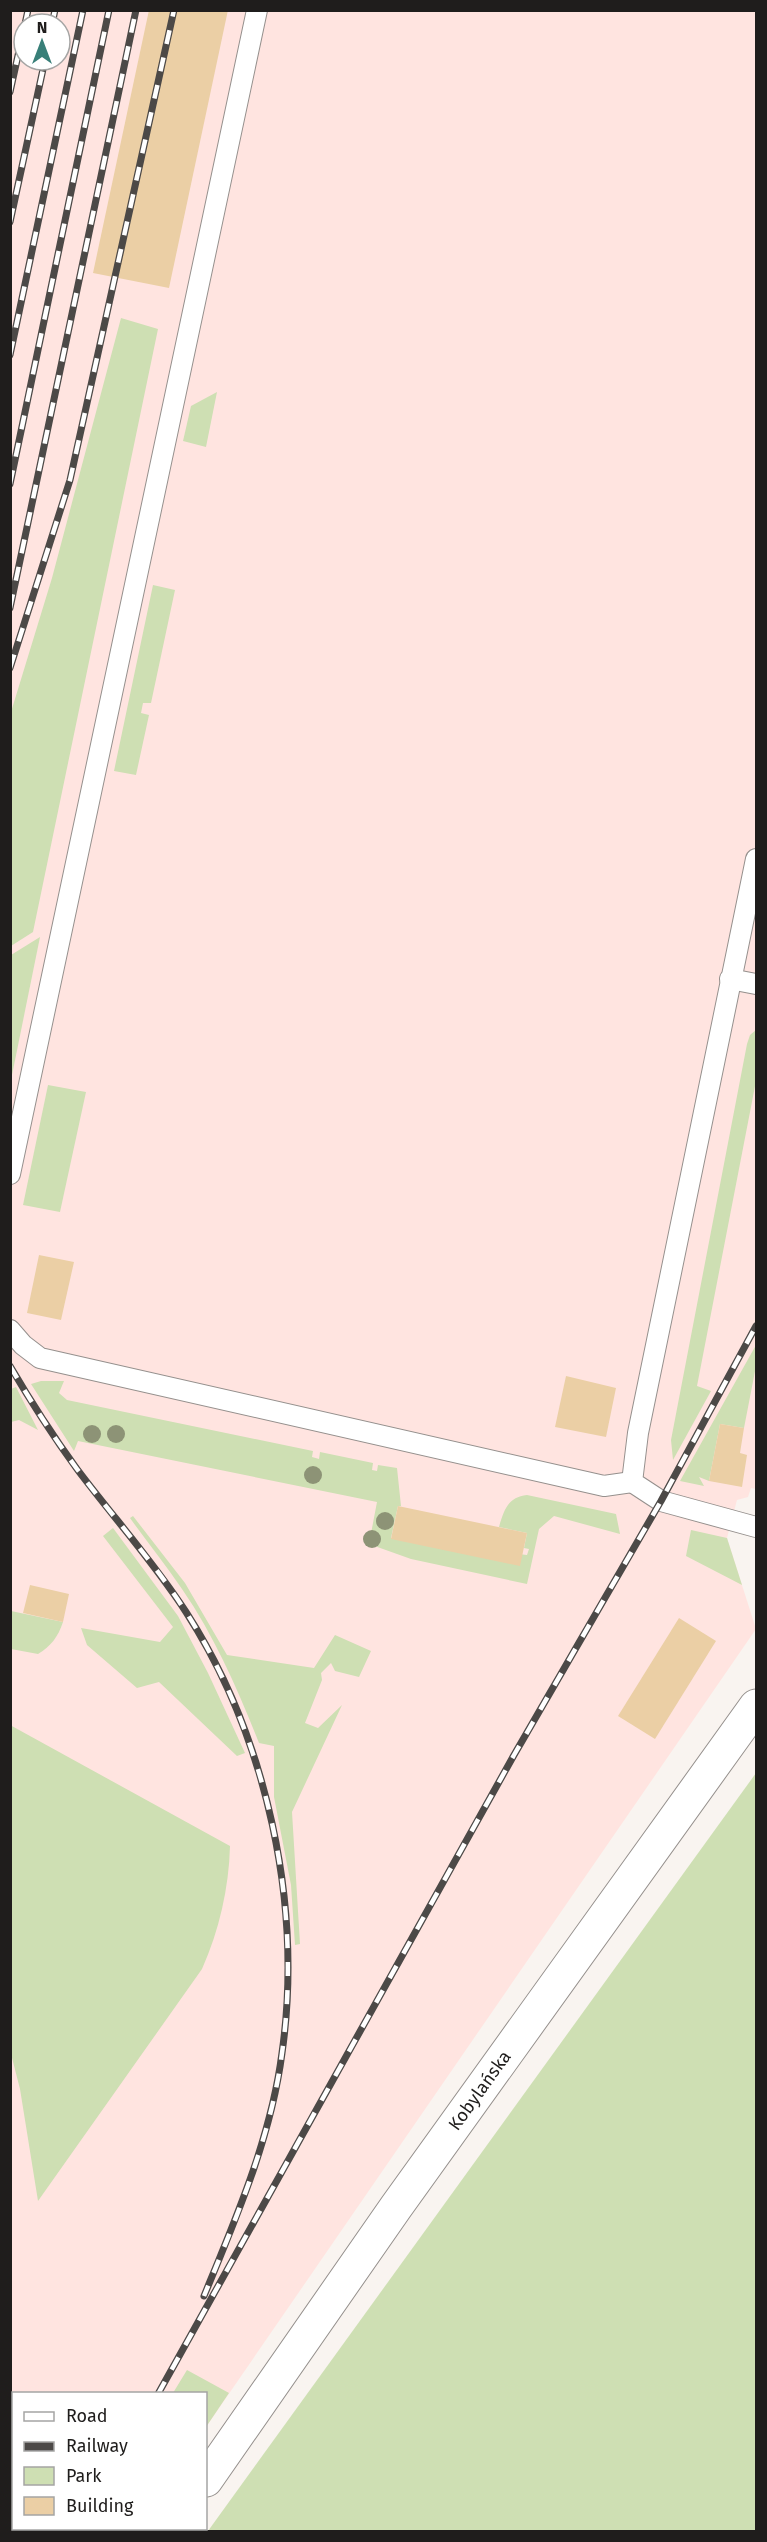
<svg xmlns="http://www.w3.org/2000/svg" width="767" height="2542" font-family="'Fira Sans',sans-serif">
<rect width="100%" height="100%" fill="#f9f4f0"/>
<path fill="#ffe4e0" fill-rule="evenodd" d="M11,11H756V1489L751,1488L748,1497L737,1500L727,1538L756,1629L206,2427V2394H14V2528L136,2529L134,2531L11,2532ZM24,24H60V60H24Z"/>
<g fill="#cedfb3">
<path d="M121,318L158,329L33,932L11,946V712L52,578Z"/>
<path d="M217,392L206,447L183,441L191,406Z"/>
<path d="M153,585L175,590L151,703H143L141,713L149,715L136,775L114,771Z"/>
<path d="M40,937L11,1080V955Z"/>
<path d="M756,1030V1081L697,1386L711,1391L673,1460L671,1440L747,1044L750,1035Z"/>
<path d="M48,1085L86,1092L60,1212L23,1205Z"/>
<path d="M756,1345V1366L744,1428L720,1424L709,1481L699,1477L704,1486L680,1481Z"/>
<path d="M41,1381H64L59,1393L67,1400L313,1451L312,1457L319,1459L320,1452L373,1463L372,1470L377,1471L378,1465L397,1468L401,1506H398L391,1538L527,1555L529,1549L524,1548L527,1533L499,1527C504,1510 508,1497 527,1495L616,1514L620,1534L554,1516L539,1529L527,1584L411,1559L369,1544L377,1502L78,1441L74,1451L31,1384Z"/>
<path d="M16,1387L38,1430L19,1420L11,1422V1389Z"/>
<path d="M133,1516L185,1583L227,1655L314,1668L335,1635L371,1651L359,1677L335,1671L331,1663L321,1673L322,1680L305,1723L318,1728L342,1705L292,1812L300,1944L295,1945L291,1885L274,1797V1746L259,1743C238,1690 215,1637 182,1589C166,1565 147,1542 130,1518Z"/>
<path d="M113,1528L178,1616L208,1673L245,1753L237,1756L159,1682L137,1688L87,1645L81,1628L160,1642L173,1627L103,1536Z"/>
<path d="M691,1530L727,1538L742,1585L686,1556Z"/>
<path d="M11,1611L63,1622C58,1637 51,1646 38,1654L11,1649Z"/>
<path d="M10,1725L230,1846C229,1888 219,1931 202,1969L38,2201L20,2089L10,2050Z"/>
<path d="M756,1773V2531H208Z"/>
<path d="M187,2370L229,2393L206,2427V2394L173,2393Z"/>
</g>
<g fill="#ebcfa5">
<path d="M149,10H228L169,288L93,273Z"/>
<path d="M39,1255L74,1262L61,1320L27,1313Z"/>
<path d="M566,1376L616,1388L606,1437L555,1427Z"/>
<path d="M720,1424L744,1428L740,1453L747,1455L742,1487L709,1481Z"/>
<path d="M398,1506L527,1533L520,1566L391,1539Z"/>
<path d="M30,1585L69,1594L63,1622L23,1613Z"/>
<path d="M679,1618L716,1641L655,1739L618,1716Z"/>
</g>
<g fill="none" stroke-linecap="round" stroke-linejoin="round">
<g stroke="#95908d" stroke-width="22">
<g id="lane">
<path d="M756,859L638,1433L632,1482L661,1501L756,1527"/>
<path d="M730,979L756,984"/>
<path d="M10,1174L257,10"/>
<path d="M10,1330L23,1345L40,1358L604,1486L632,1482"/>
</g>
</g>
<g stroke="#95908d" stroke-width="35">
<g id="secondary">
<path id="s1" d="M206,2480L396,2207L756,1706"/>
<path d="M169,2532L171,2528"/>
</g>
</g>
<use href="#lane" stroke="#fff" stroke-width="20"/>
<use href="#secondary" stroke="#fff" stroke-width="33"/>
<g stroke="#4c4947" stroke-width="7">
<g id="rail">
<path d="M25,24L28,10"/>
<path d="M52,24L55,10"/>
<path d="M10,92L24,28"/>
<path d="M10,222L45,60"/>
<path d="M10,355L83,10"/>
<path d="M10,484L109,10"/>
<path d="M10,608L136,10"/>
<path d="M10,668L70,480L174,10"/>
<path d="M10,1366C31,1402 53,1436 77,1469C113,1517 153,1561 186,1612C267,1738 303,1905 282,2053C271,2138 236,2218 204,2296"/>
<path d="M158,2394L514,1755L661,1501L756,1326"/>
<path d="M83,2532L84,2528"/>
</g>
</g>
<use href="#rail" stroke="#fff" stroke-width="4.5" stroke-dasharray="14" stroke-linecap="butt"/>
</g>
<g fill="#8d9376">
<circle cx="92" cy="1434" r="9"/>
<circle cx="116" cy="1434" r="9"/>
<circle cx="313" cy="1475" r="9"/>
<circle cx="385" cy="1521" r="9"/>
<circle cx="372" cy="1539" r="9"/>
</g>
<g text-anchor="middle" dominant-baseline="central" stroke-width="6" stroke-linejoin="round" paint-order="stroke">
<g font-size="18" fill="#1f1d1c" stroke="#fff">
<text stroke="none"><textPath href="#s1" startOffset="476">Kobylańska</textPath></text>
</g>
</g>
<rect width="767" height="2542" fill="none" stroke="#1f1d1c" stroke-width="24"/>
<rect x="12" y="2392" width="195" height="138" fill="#ffffff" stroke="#a5a5a4" stroke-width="1.5"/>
<rect x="24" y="2412" width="30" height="9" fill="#ffffff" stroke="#a5a5a4" stroke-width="1.5"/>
<text x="66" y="2422" font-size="18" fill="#1f1d1c">Road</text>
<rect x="24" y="2442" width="30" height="9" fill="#4c4947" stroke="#a5a5a4" stroke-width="1.5"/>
<text x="66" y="2452" font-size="18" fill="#1f1d1c">Railway</text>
<rect x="24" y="2467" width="30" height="18" fill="#cedfb3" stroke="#a5a5a4" stroke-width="1.5"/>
<text x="66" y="2482" font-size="18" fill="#1f1d1c">Park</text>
<rect x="24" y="2497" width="30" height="18" fill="#ebcfa5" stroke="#a5a5a4" stroke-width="1.5"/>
<text x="66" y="2512" font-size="18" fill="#1f1d1c">Building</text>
<g transform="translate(42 42)"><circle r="28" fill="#ffffff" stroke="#a5a5a4" stroke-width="1.5"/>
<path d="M0-4.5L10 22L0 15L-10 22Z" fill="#387f78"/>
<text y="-9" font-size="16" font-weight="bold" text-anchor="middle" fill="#1f1d1c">N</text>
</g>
</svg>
